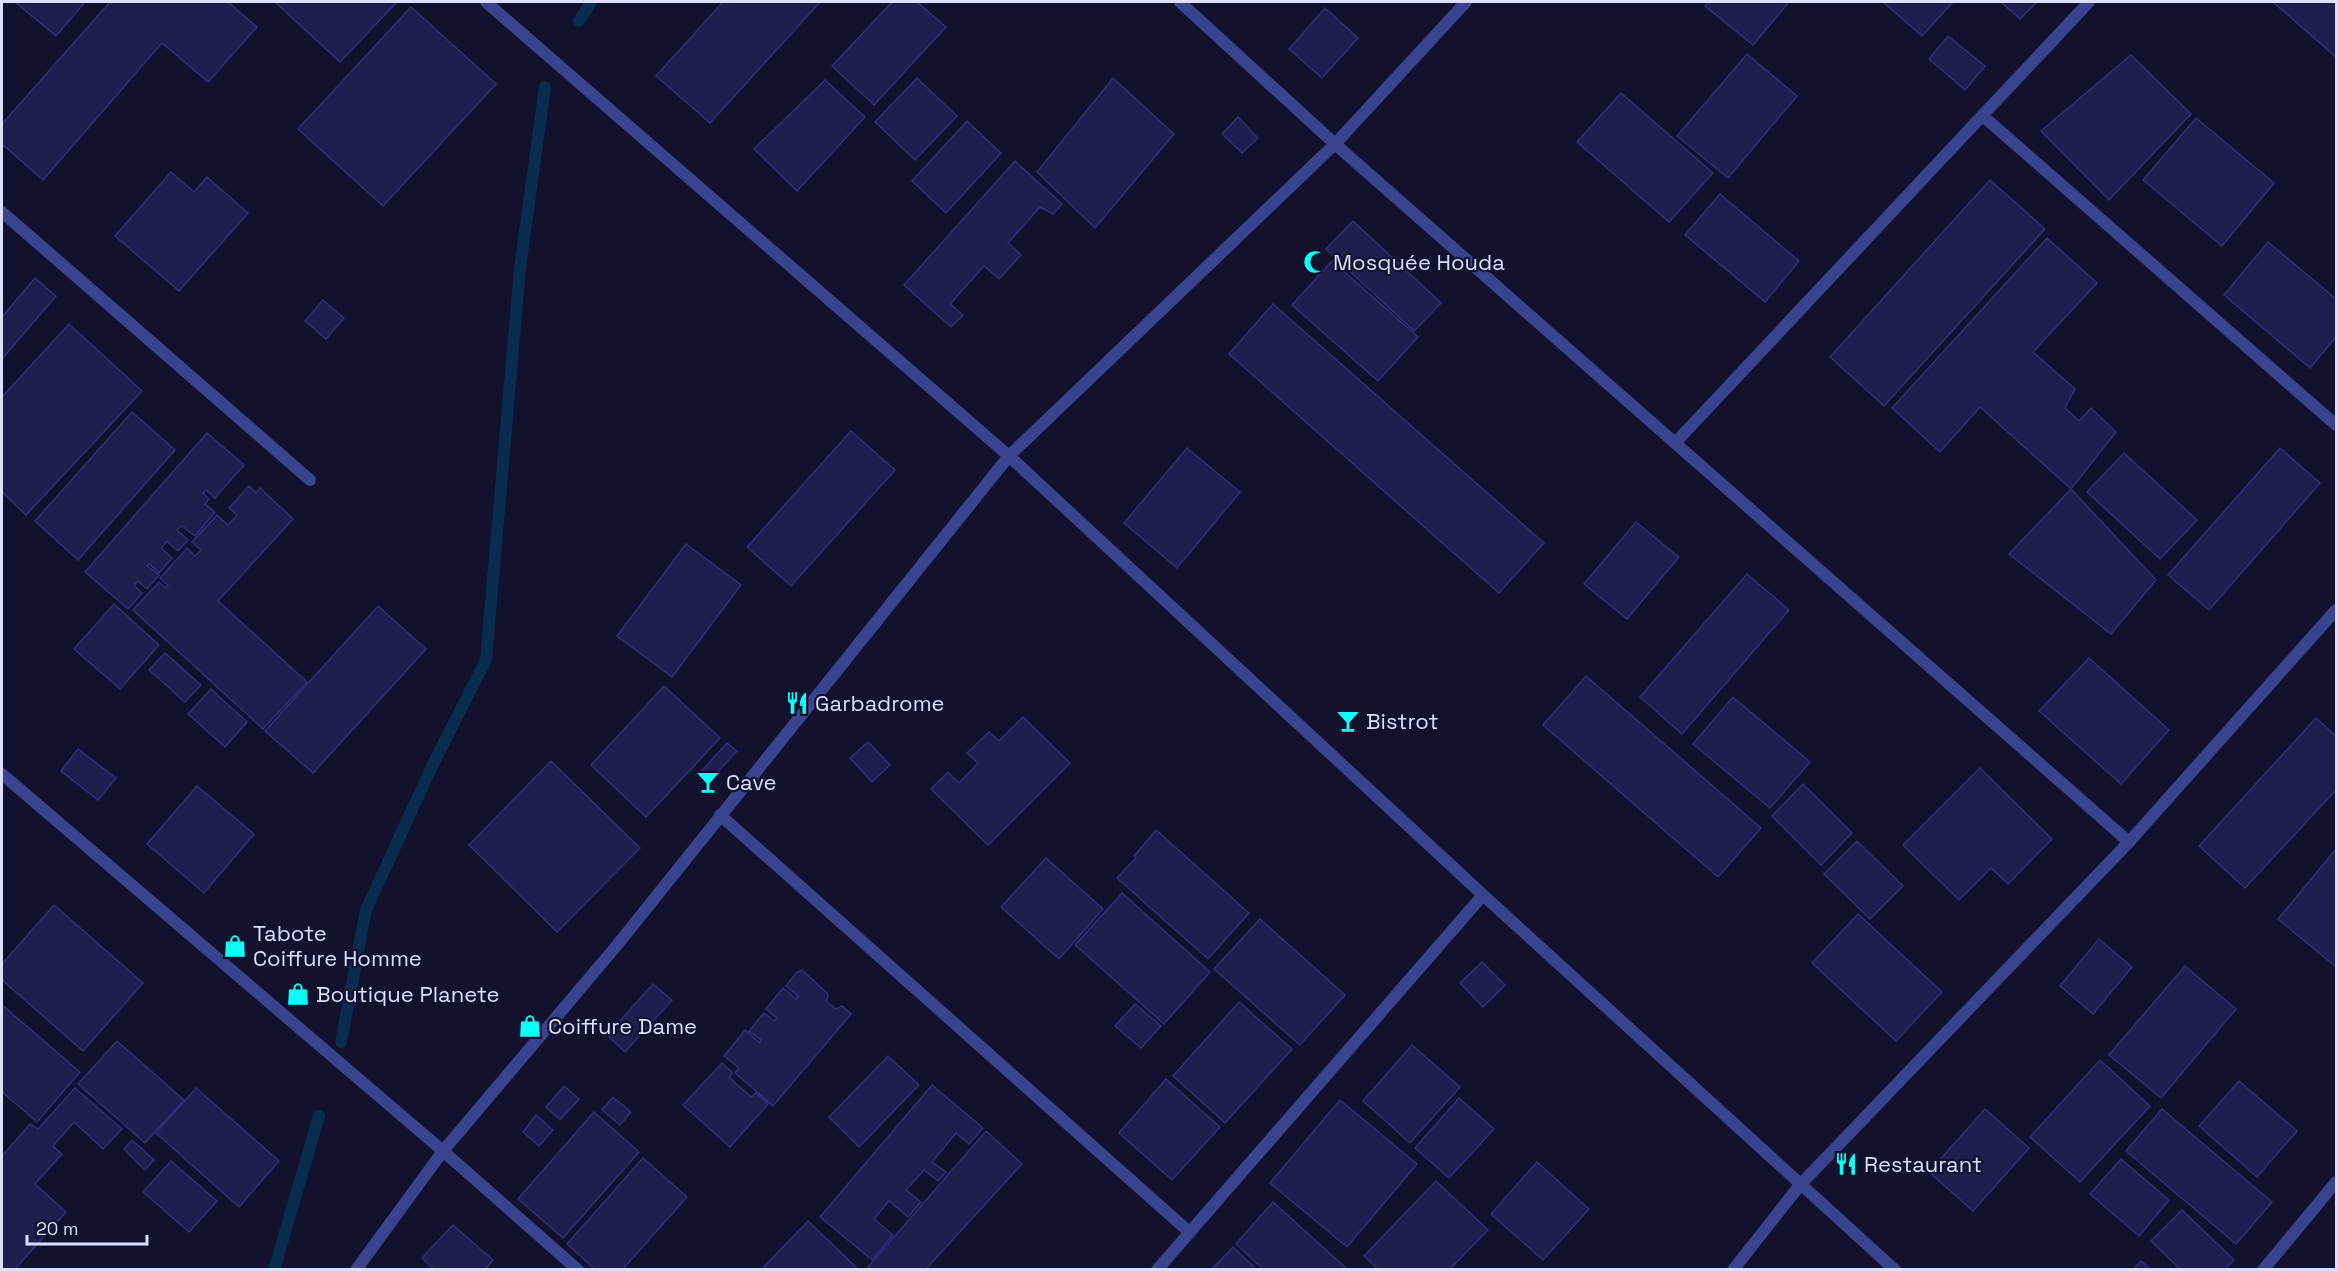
<svg xmlns="http://www.w3.org/2000/svg" width="2338" height="1271" font-family="'Space Grotesk',sans-serif">
<rect width="100%" height="100%" fill="#12112e"/>
<g fill="none" stroke-linecap="round" stroke-linejoin="round">
<g stroke="#0a2c4e" stroke-width="12">
<path d="M579,21L591,2"/>
<path d="M341,1042L366,910L434,762L486,660L520,268L545,87"/>
<path d="M274,1270L319,1116"/>
</g>
</g>
<g fill="#201d4f" stroke="#332e7c" stroke-width="1.5">
<path d="M15,2H85L56,36Z"/>
<path d="M110,2H228L257,27L208,82L162,43L43,180L2,144V124Z"/>
<path d="M275,2H397L340,62Z"/>
<path d="M723,2H820L710,123L656,76Z"/>
<path d="M892,2H917L946,27L874,105L832,66Z"/>
<path d="M1708,2H1789L1753,45L1705,6Z"/>
<path d="M1883,2H1953L1922,36Z"/>
<path d="M2001,2H2037L2020,19Z"/>
<path d="M2273,2H2336V57Z"/>
<path d="M411,7L496,84L383,206L298,129Z"/>
<path d="M1325,8L1358,38L1322,78L1289,49Z"/>
<path d="M1948,36L1985,66L1965,90L1929,59Z"/>
<path d="M1747,54L1797,96L1728,178L1677,136Z"/>
<path d="M2131,55L2191,114L2109,200L2041,131Z"/>
<path d="M917,78L957,116L915,160L875,122Z"/>
<path d="M1113,78L1174,134L1095,228L1037,172Z"/>
<path d="M825,80L865,117L797,191L754,149Z"/>
<path d="M1621,93L1713,173L1669,222L1577,142Z"/>
<path d="M1238,117L1258,138L1242,153L1222,134Z"/>
<path d="M2196,118L2274,183L2222,246L2143,180Z"/>
<path d="M967,121L1001,153L946,213L912,181Z"/>
<path d="M1015,161L1062,204L1053,214L1040,207L1008,243L1021,255L999,279L984,266L950,304L963,315L951,327L904,285Z"/>
<path d="M171,172L194,192L207,177L248,213L179,291L115,236Z"/>
<path d="M1990,180L2045,229L1884,406L1830,357Z"/>
<path d="M1720,194L1799,261L1765,302L1685,235Z"/>
<path d="M1353,221L1441,303L1414,331L1326,249Z"/>
<path d="M2047,238L2097,283L2033,352L2075,389L2065,408L2079,421L2091,408L2116,432L2071,489L1980,407L1940,452L1892,408Z"/>
<path d="M2268,242L2336,299V337L2310,368L2224,295Z"/>
<path d="M1332,261L1418,337L1378,381L1292,305Z"/>
<path d="M35,278L56,296L2,359V317Z"/>
<path d="M323,300L344,318L326,339L305,321Z"/>
<path d="M1273,304L1544,543L1499,593L1229,354Z"/>
<path d="M69,324L142,391L26,515L2,492V397Z"/>
<path d="M132,412L175,450L78,560L35,521Z"/>
<path d="M851,431L895,470L791,586L747,547Z"/>
<path d="M207,433L244,465L215,498L206,490L203,493L209,499L205,504L215,512L195,536L182,526L177,530L188,540L178,551L167,541L161,548L172,558L159,573L149,564L147,566L159,575L147,589L138,581L134,585L142,593L128,609L85,572Z"/>
<path d="M1187,448L1240,492L1177,568L1124,523Z"/>
<path d="M2280,448L2320,483L2209,610L2168,575Z"/>
<path d="M2124,453L2197,520L2160,559L2087,492Z"/>
<path d="M249,486L256,493L260,488L293,519L218,601L307,682L263,729L133,610L159,582L165,588L168,585L160,578L187,548L195,556L201,550L192,542L217,515L228,525L237,515L229,508Z"/>
<path d="M2071,489L2156,580L2111,634L2009,554Z"/>
<path d="M1636,522L1679,557L1627,619L1584,584Z"/>
<path d="M686,544L741,585L672,677L617,636Z"/>
<path d="M1747,574L1789,610L1682,734L1640,697Z"/>
<path d="M114,604L159,645L120,689L74,649Z"/>
<path d="M378,606L426,649L313,773L265,731Z"/>
<path d="M165,653L201,685L185,702L149,670Z"/>
<path d="M2089,658L2169,730L2121,784L2039,711Z"/>
<path d="M1586,676L1761,828L1718,877L1543,725Z"/>
<path d="M664,686L720,738L646,817L591,765Z"/>
<path d="M211,689L247,722L225,747L188,714Z"/>
<path d="M1733,697L1810,762L1770,808L1693,744Z"/>
<path d="M1023,717L1070,763L988,845L931,789L948,772L959,783L978,763L967,753L989,732L999,741Z"/>
<path d="M2316,718L2336,736V790L2245,888L2199,846Z"/>
<path d="M868,742L890,765L872,782L850,758Z"/>
<path d="M727,743L737,751L708,782L699,774Z"/>
<path d="M78,749L116,778L98,800L61,771Z"/>
<path d="M551,761L640,848L557,932L469,845Z"/>
<path d="M1980,768L2052,839L2008,884L1991,868L1959,900L1903,845Z"/>
<path d="M1803,784L1852,833L1821,865L1772,816Z"/>
<path d="M197,786L254,834L204,893L147,844Z"/>
<path d="M1156,830L1249,913L1208,959L1117,878L1136,858L1134,856Z"/>
<path d="M1857,841L1903,886L1870,919L1824,874Z"/>
<path d="M2336,849V967L2278,919Z"/>
<path d="M1046,858L1103,909L1059,959L1001,907Z"/>
<path d="M1122,893L1210,972L1164,1024L1075,945Z"/>
<path d="M54,905L143,983L83,1051L2,980V964Z"/>
<path d="M1858,914L1942,992L1896,1041L1812,963Z"/>
<path d="M1260,919L1345,995L1300,1045L1214,969Z"/>
<path d="M2099,939L2132,967L2093,1014L2060,986Z"/>
<path d="M1482,962L1505,985L1483,1007L1460,983Z"/>
<path d="M2185,966L2236,1009L2161,1098L2109,1055Z"/>
<path d="M802,970L828,994L827,1002L836,1009L842,1006L851,1014L773,1106L735,1073L739,1068L724,1056L745,1030L760,1043L761,1040L749,1031L764,1013L774,1021L777,1018L766,1009L783,988L796,999L798,996L786,986L797,972Z"/>
<path d="M653,984L672,1000L625,1052L607,1035Z"/>
<path d="M1239,1002L1292,1049L1225,1123L1173,1076Z"/>
<path d="M1135,1004L1161,1026L1141,1048L1115,1026Z"/>
<path d="M2,1005L80,1072L37,1122L2,1092Z"/>
<path d="M117,1041L184,1100L145,1143L78,1084Z"/>
<path d="M1412,1045L1460,1087L1410,1143L1363,1101Z"/>
<path d="M888,1056L919,1085L859,1147L829,1117Z"/>
<path d="M2100,1060L2150,1106L2080,1182L2030,1137Z"/>
<path d="M722,1063L732,1072L730,1078L751,1097L756,1093L768,1104L730,1147L683,1105Z"/>
<path d="M1166,1079L1220,1127L1172,1180L1119,1133Z"/>
<path d="M2239,1081L2297,1131L2257,1177L2199,1126Z"/>
<path d="M932,1085L983,1128L969,1144L956,1133L932,1162L946,1172L938,1181L924,1170L906,1190L921,1202L908,1217L889,1201L874,1219L893,1235L872,1260L820,1217Z"/>
<path d="M564,1086L579,1099L560,1120L546,1107Z"/>
<path d="M75,1088L122,1129L103,1149L74,1122L53,1146L62,1154L35,1184L66,1212L14,1270H2V1156L30,1124L38,1129Z"/>
<path d="M196,1088L279,1161L239,1207L156,1133Z"/>
<path d="M613,1097L631,1112L620,1125L602,1110Z"/>
<path d="M1459,1098L1494,1129L1449,1178L1415,1148Z"/>
<path d="M1340,1100L1417,1164L1347,1247L1270,1183Z"/>
<path d="M1985,1109L2029,1148L1973,1211L1929,1172Z"/>
<path d="M2162,1109L2272,1202L2236,1244L2126,1151Z"/>
<path d="M594,1112L639,1152L563,1238L518,1199Z"/>
<path d="M536,1115L553,1130L539,1146L523,1132Z"/>
<path d="M986,1131L1022,1164L925,1270H871L868,1267Z"/>
<path d="M132,1140L154,1160L145,1170L124,1149Z"/>
<path d="M643,1158L687,1197L622,1270H596L567,1244Z"/>
<path d="M2121,1159L2169,1200L2139,1236L2090,1194Z"/>
<path d="M171,1161L217,1201L189,1232L143,1192Z"/>
<path d="M1537,1162L1589,1209L1543,1260L1491,1214Z"/>
<path d="M1436,1181L1488,1230L1449,1270H1379L1364,1256Z"/>
<path d="M1273,1202L1348,1270H1264L1236,1244Z"/>
<path d="M2182,1210L2234,1260L2224,1270H2181L2151,1241Z"/>
<path d="M808,1221L859,1270H761Z"/>
<path d="M453,1225L493,1260L485,1270H435L422,1258Z"/>
<path d="M1233,1247L1257,1270H1211Z"/>
<path d="M2141,1261L2151,1270H2133Z"/>
</g>
<g fill="none" stroke-linecap="round" stroke-linejoin="round">
<g stroke="#3b438e" stroke-width="12">
<path d="M486,2L1009,456L1483,895L1895,1270"/>
<path d="M1180,2L1335,144L2129,842"/>
<path d="M1983,116L2336,425"/>
<path d="M2,212L310,480"/>
<path d="M1675,443L2089,2"/>
<path d="M2,774L443,1151L578,1270"/>
<path d="M720,815L1188,1231"/>
<path d="M356,1270L443,1151L618,944L1009,456L1335,144L1466,2"/>
<path d="M1157,1270L1483,895"/>
<path d="M1733,1270L1800,1185L2129,842L2336,610"/>
<path d="M2263,1270L2336,1182"/>
</g>
</g>
<defs>
<g id="mosque-bare" transform="scale(1.8)"><path d="M3.5-4.9A6 6 0 1 0 3.5 4.9A5 5 0 1 1 3.5-4.9Z" fill="#0afff7" stroke="#12112e" stroke-width="2.5" paint-order="stroke"/></g>
<g id="restaurant-bare" transform="scale(1.8)"><path d="M-5-6h1v4h1v-4h1v4h1v-4h1v5L-1.5 .5V6h-2V.5L-5-1ZM5-6V6H3V1.5H1.5Q1.5-4 5-6Z" fill="#0afff7" stroke="#12112e" stroke-width="2.5" paint-order="stroke"/></g>
<g id="bar-bare" transform="scale(1.8)"><path d="M-6-5H6L.8 .8V4.5H3.5V6h-7V4.5H-.8V.8Z" fill="#0afff7" stroke="#12112e" stroke-width="2.5" paint-order="stroke"/></g>
<g id="shop-bare" transform="scale(1.8)"><path d="M-5-2.5h2.3a2.7 3.5 0 0 1 5.4 0H5L5.5 6h-11ZM-1.5-2.5h3a1.5 2.3 0 0 0-3 0Z" fill="#0afff7" stroke="#12112e" stroke-width="2.5" paint-order="stroke"/></g>
</defs>
<g fill-rule="evenodd">
<use href="#mosque-bare" x="1315" y="262"/>
<use href="#restaurant-bare" x="797" y="703"/>
<use href="#bar-bare" x="1348" y="721"/>
<use href="#bar-bare" x="708" y="782"/>
<use href="#shop-bare" x="235" y="946"/>
<use href="#shop-bare" x="298" y="994"/>
<use href="#shop-bare" x="530" y="1026"/>
<use href="#restaurant-bare" x="1846" y="1164"/>
</g>
<g text-anchor="middle" dominant-baseline="central" stroke-width="4.5" stroke-linejoin="round" paint-order="stroke">
<g font-size="22" fill="#dedfff" stroke="#12112e" text-anchor="start">
<text x="1333" y="262">Mosquée Houda</text>
<text x="815" y="703">Garbadrome</text>
<text x="1366" y="721">Bistrot</text>
<text x="726" y="782">Cave</text>
<text x="253" y="933">Tabote<tspan x="253" dy="25">Coiffure Homme</tspan></text>
<text x="316" y="994">Boutique Planete</text>
<text x="548" y="1026">Coiffure Dame</text>
<text x="1864" y="1164">Restaurant</text>
</g>
</g>
<rect width="2338" height="1271" fill="none" stroke="#dedfff" stroke-width="6"/>
<path d="M27 1235v9h120v-9" fill="none" stroke="#dedfff" stroke-width="3"/>
<text x="36" y="1235" font-size="18" fill="#dedfff" stroke="#12112e" stroke-width="4.5" paint-order="stroke">20 m</text>
</svg>
